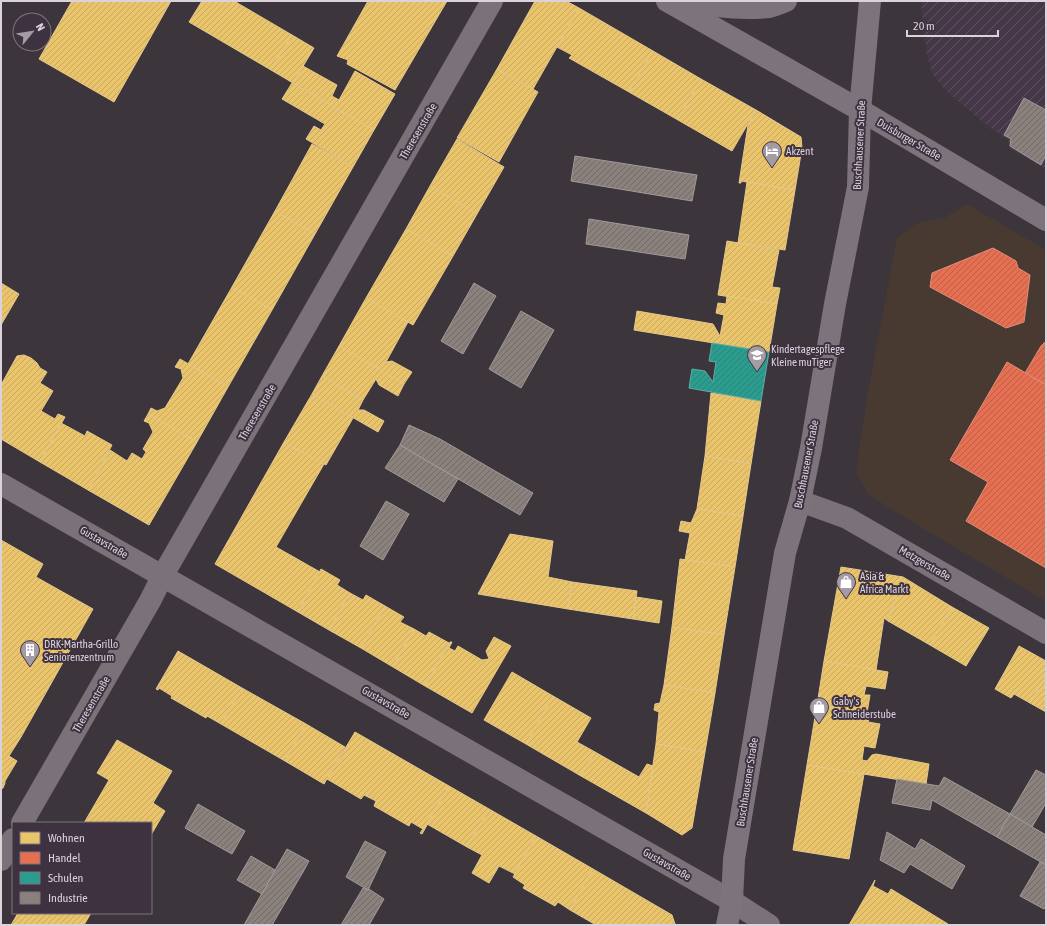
<svg xmlns="http://www.w3.org/2000/svg" width="1047" height="926" font-family="'Asap Condensed',sans-serif">
<defs>
<pattern id="industrial-furrows" width="10" height="10" patternUnits="userSpaceOnUse"><rect width="10" height="10" fill="#463748"/><path d="M-1 1l2-2M0 10L10 0M9 11l2-2" fill="none" stroke="#605362"/></pattern>
<pattern id="homes-hatch" width="6" height="6" patternUnits="userSpaceOnUse"><rect width="6" height="6" fill="#e9c46a"/><path d="M-1 1l2-2M0 6l6-6M5 7l2-2" fill="none" stroke="#c8a962"/></pattern>
<pattern id="shops-hatch" width="6" height="6" patternUnits="userSpaceOnUse"><rect width="6" height="6" fill="#e76f51"/><path d="M-1 1l2-2M0 6l6-6M5 7l2-2" fill="none" stroke="#b6614c"/></pattern>
<pattern id="schools-hatch" width="6" height="6" patternUnits="userSpaceOnUse"><rect width="6" height="6" fill="#2a9d8f"/><path d="M-1 1l2-2M0 6l6-6M5 7l2-2" fill="none" stroke="#318178"/></pattern>
<pattern id="industry-hatch" width="6" height="6" patternUnits="userSpaceOnUse"><rect width="6" height="6" fill="#8a817c"/><path d="M-1 1l2-2M0 6l6-6M5 7l2-2" fill="none" stroke="#716a68"/></pattern>
</defs>
<rect width="100%" height="100%" fill="#3c363c"/>
<path fill="#493a31" d="M967,204L1046,250V601L894,511L868,494L856,472L867,398L897,238L918,223L945,218Z"/>
<path fill="url(#industrial-furrows)" d="M921,1H1046V169L1011,149L1009,146L1008,140L988,126L946,91L933,75L927,55Z"/>
<g fill="url(#homes-hatch)" stroke="#e5c88c">
<path d="M72,1H171L114,102L39,59Z"/>
<path d="M202,1H234L292,35L271,70L189,22Z"/>
<path d="M368,1H447L395,90L347,64L348,60L337,56Z"/>
<path d="M535,1H566L579,8L533,89L497,69Z"/>
<path d="M579,8L653,51L629,92L569,58L572,55L557,47Z"/>
<path d="M292,35L314,48L293,83L271,70Z"/>
<path d="M653,51L701,79L678,120L629,92Z"/>
<path d="M303,66L337,85L332,96L339,100L355,71L395,94L374,130L293,83Z"/>
<path d="M497,69L538,92L499,162L457,138Z"/>
<path d="M701,79L756,110L732,151L678,120Z"/>
<path d="M292,83L374,130L353,167L306,139L314,126L321,130L325,124L282,99Z"/>
<path d="M756,110L801,137L802,148L795,190L741,181V183H739L748,125Z"/>
<path d="M457,139L504,167L477,214L430,186Z"/>
<path d="M312,144L353,167L315,234L275,211Z"/>
<path d="M747,182L795,190L785,250L738,243Z"/>
<path d="M430,186L477,214L453,256L406,229Z"/>
<path d="M275,211L315,234L272,310L232,287Z"/>
<path d="M406,229L453,256L413,325L366,298Z"/>
<path d="M727,241L779,250L772,287L780,288L777,304L718,295Z"/>
<path d="M1,283L19,294L1,325Z"/>
<path d="M232,287L272,310L228,387L188,364Z"/>
<path d="M727,296L777,304L769,352L634,330L637,311L713,324L720,336L724,315L716,313L718,303L726,304Z"/>
<path d="M366,298L408,322L386,362L392,361L412,372L404,384L339,346Z"/>
<path d="M339,346L404,384L398,396L379,385L376,379L363,400L322,376Z"/>
<path d="M24,355L31,358L37,363L40,368L47,372L40,383L53,391L41,411L55,419L58,414L65,417L40,462L1,439V385L17,356Z"/>
<path d="M180,359L228,387L197,442L148,414L151,408L157,411L165,408L183,378L181,369L175,367Z"/>
<path d="M322,376L363,400L358,410H364L384,421L378,432L312,394Z"/>
<path d="M711,393L761,401L751,464L705,456Z"/>
<path d="M312,394L353,418L326,465L284,442Z"/>
<path d="M148,414L197,442L149,525L88,490L110,450L127,461L132,453L142,459L146,452L143,449L153,432L149,423L144,421Z"/>
<path d="M61,423L85,436L87,431L112,445L88,490L40,462Z"/>
<path d="M284,442L324,464L276,547L320,572L298,612L215,564Z"/>
<path d="M705,456L751,464L743,516L697,509Z"/>
<path d="M697,509L743,516L735,567L685,560L690,533L679,531L681,521L691,523Z"/>
<path d="M510,534L553,541L548,577L572,582L568,609L478,594Z"/>
<path d="M1,540L43,564L36,577L93,609L21,737L1,726Z"/>
<path d="M680,559L735,567L724,635L672,627Z"/>
<path d="M841,567L903,577L888,621L884,618L876,670L824,661Z"/>
<path d="M321,569L340,580L337,585L350,593L329,630L298,612Z"/>
<path d="M903,577L952,607L930,645L888,621Z"/>
<path d="M572,582L637,591L633,619L568,609Z"/>
<path d="M350,593L363,600L366,595L385,606L361,648L329,630Z"/>
<path d="M636,597L662,601L659,623L633,619Z"/>
<path d="M385,606L404,617L400,622L414,629L393,667L361,648Z"/>
<path d="M952,607L989,628L966,666L930,645Z"/>
<path d="M672,627L724,635L715,693L664,685Z"/>
<path d="M414,629L426,636L429,632L449,643L425,686L393,667Z"/>
<path d="M494,637L511,646L472,713L425,686L450,642H452L449,648L455,651L458,646L482,660L489,659L486,651Z"/>
<path d="M1019,646L1046,661V676L1030,703L1014,694L1011,698L995,689Z"/>
<path d="M178,651L242,688L221,724L207,716L206,718L171,698L172,696L159,688L158,690L156,689Z"/>
<path d="M824,661L888,672L885,689L866,686L864,695H870L867,713L817,705Z"/>
<path d="M512,672L553,696L526,744L484,720Z"/>
<path d="M1046,676V712L1030,703Z"/>
<path d="M664,685L715,693L705,752L656,744L659,712L654,710L655,704L660,703Z"/>
<path d="M242,688L306,724L285,761L221,724Z"/>
<path d="M553,696L591,718L577,742L595,752L581,776L526,744Z"/>
<path d="M817,705L870,714L868,722L880,724L875,748L864,746L862,760L867,761L872,755L876,754L929,764L926,784L807,765Z"/>
<path d="M306,724L345,747L324,784L285,761Z"/>
<path d="M1,726L21,737L9,756L17,761L5,781V783L3,788L1,789Z"/>
<path d="M355,732L449,786L422,834L420,833L423,829L411,822L409,826L374,806L376,801L364,795L361,799L327,779Z"/>
<path d="M117,740L172,771L153,803L165,811L151,835V823H84L109,780L97,773Z"/>
<path d="M656,744L705,752L692,828L682,835L646,813Z"/>
<path d="M595,752L639,777L647,764L653,766L646,813L581,776Z"/>
<path d="M807,765L864,774L849,859L793,850Z"/>
<path d="M449,786L489,809L467,847L427,824Z"/>
<path d="M489,809L536,836L515,874L499,866L489,883L472,873L482,855L467,847Z"/>
<path d="M536,836L593,869L570,910L558,902L555,906L523,888L525,885L513,877Z"/>
<path d="M593,869L672,915L675,924L677,925H596L570,910Z"/>
<path d="M875,880L873,886L888,894L891,889L948,924L947,925H849Z"/>
<path d="M18,913H91L84,925H11Z"/>
</g>
<g fill="url(#shops-hatch)" stroke="#e38d7b">
<path d="M993,248L1016,261L1018,268L1030,275L1024,322L1006,328L930,287L932,273Z"/>
<path d="M1046,341V385L1025,373L1041,346Z"/>
<path d="M1007,362L1046,385V568L966,521L988,482L950,460Z"/>
</g>
<path fill="url(#schools-hatch)" stroke="#5fada6" d="M712,343L769,352L761,401L689,388L692,369L705,371L713,382L716,362L709,361Z"/>
<g fill="url(#industry-hatch)" stroke="#a29a99">
<path d="M1024,98L1046,110V155L1041,165L1010,146L1011,139L1004,135Z"/>
<path d="M575,156L697,175L692,201L571,181Z"/>
<path d="M589,219L689,235L685,259L586,244Z"/>
<path d="M474,283L496,296L463,354L441,341Z"/>
<path d="M521,311L554,330L521,388L489,369Z"/>
<path d="M409,425L440,439L533,493L520,515L400,445Z"/>
<path d="M400,445L458,479L444,502L385,468Z"/>
<path d="M386,501L409,514L383,560L360,546Z"/>
<path d="M1036,770L1046,775V803L1032,827L1010,814Z"/>
<path d="M944,777L1010,814L997,837L932,800L930,810L892,803L897,779L939,786Z"/>
<path d="M198,804L245,831L232,854L185,828Z"/>
<path d="M1010,814L1046,835V865L997,837Z"/>
<path d="M887,832L915,849L921,839L965,866L952,889L910,864L904,873L880,860Z"/>
<path d="M365,841L386,852L368,890L346,877Z"/>
<path d="M287,849L309,861L303,872L272,925H244Z"/>
<path d="M251,856L275,870L262,894L237,880Z"/>
<path d="M1040,862L1046,865V905L1044,909L1020,896Z"/>
<path d="M363,888L368,890L369,889L384,899L369,925H341Z"/>
</g>
<g fill="none" stroke-linecap="round" stroke-linejoin="round">
<g stroke="#7a7278" stroke-width="22">
<path d="M1,484L732,901L769,925"/>
<path d="M800,501L847,518L1046,633"/>
<path d="M22,823L150,601L163,575L492,1"/>
<path d="M1,860L13,839"/>
</g>
<g stroke="#7d737c" stroke-width="22">
<path d="M667,1L860,110L1046,220"/>
<path d="M679,1C708,6 740,10 769,7C774,6 781,3 786,1"/>
<path d="M727,925L732,901L734,859L785,553L800,501L811,448L835,304L858,187L860,110L870,1"/>
</g>
</g>
<defs>
<g id="hotel-pin" transform="scale(1)"><path d="M0 17L-7.5 6A9.5 9.5 0 1 1 7.5 6Z" fill="#a39ca4" stroke="#3e3240"/><path d="M-6-4.5h1.5V1H6V5H4.5V3h-9V5H-6ZM-4 0a1.8 1.8 0 1 1 3.6 0ZM.5 0V-2.5h3Q6-2.5 6 0Z" fill="#fff"/></g>
<g id="school-pin" transform="scale(1)"><path d="M0 17L-7.5 6A9.5 9.5 0 1 1 7.5 6Z" fill="#a39ca4" stroke="#3e3240"/><path d="M0-5L7-2L0 1L-7-2ZM-4 1L0 2.5L4 1V4Q0 6-4 4Z" fill="#fff"/></g>
<g id="shop-pin" transform="scale(1)"><path d="M0 17L-7.5 6A9.5 9.5 0 1 1 7.5 6Z" fill="#a39ca4" stroke="#3e3240"/><path d="M-5-2.5h2.3a2.7 3.5 0 0 1 5.4 0H5L5.5 6h-11ZM-1.5-2.5h3a1.5 2.3 0 0 0-3 0Z" fill="#fff"/></g>
<g id="building-pin" transform="scale(1)"><path d="M0 17L-7.5 6A9.5 9.5 0 1 1 7.5 6Z" fill="#a39ca4" stroke="#3e3240"/><path d="M-4-6H4V6H1V3H-1V6H-4ZM-2.5-4.3h1.7v1.8h-1.7ZM.8-4.3h1.7v1.8H.8ZM-2.5-1h1.7V.8h-1.7ZM.8-1h1.7V.8H.8Z" fill="#fff"/></g>
</defs>
<g fill-rule="evenodd">
<use href="#hotel-pin" x="772" y="151"/>
<use href="#school-pin" x="757" y="355"/>
<use href="#shop-pin" x="846" y="582"/>
<use href="#building-pin" x="30" y="650"/>
<use href="#shop-pin" x="819" y="707"/>
</g>
<g text-anchor="middle" dominant-baseline="central" stroke-width="4" stroke-linejoin="round" paint-order="stroke">
<g font-size="11" fill="#dbd3dc" stroke="#3e3240">
<text transform="translate(418 131) rotate(-60)">Theresenstraße</text>
<text transform="translate(909 139) rotate(30)">Duisburger Straße</text>
<text transform="translate(859 145) rotate(-87)">Buschhausener Straße</text>
<text transform="translate(257 412) rotate(-60)">Theresenstraße</text>
<text transform="translate(806 464) rotate(-79)">Buschhausener Straße</text>
<text transform="translate(104 542) rotate(30)">Gustavstraße</text>
<text transform="translate(925 563) rotate(30)">Metzgerstraße</text>
<text transform="translate(386 702) rotate(30)">Gustavstraße</text>
<text transform="translate(91 704) rotate(-60)">Theresenstraße</text>
<text transform="translate(747 782) rotate(-81)">Buschhausener Straße</text>
<text transform="translate(667 864) rotate(30)">Gustavstraße</text>
</g>
<g font-size="11" fill="#dbd3dc" stroke="#3e3240" text-anchor="start">
<text x="786" y="151">Akzent</text>
<text x="771" y="349">Kindertagespflege<tspan x="771" dy="13">Kleine muTiger</tspan></text>
<text x="860" y="576">Asia &amp;<tspan x="860" dy="13">Africa Markt</tspan></text>
<text x="44" y="644">DRK-Martha-Grillo<tspan x="44" dy="13">Seniorenzentrum</tspan></text>
<text x="833" y="701">Gaby's<tspan x="833" dy="13">Schneiderstube</tspan></text>
</g>
</g>
<rect width="1047" height="926" fill="none" stroke="#dbd3dc" stroke-width="4"/>
<rect x="12" y="822" width="140" height="92" fill="#3e3240" stroke="#7d727e"/>
<rect x="20" y="832" width="20" height="12" fill="#e9c46a" stroke="#7d727e"/>
<text x="48" y="842" font-size="12" fill="#dbd3dc">Wohnen</text>
<rect x="20" y="852" width="20" height="12" fill="#e76f51" stroke="#7d727e"/>
<text x="48" y="862" font-size="12" fill="#dbd3dc">Handel</text>
<rect x="20" y="872" width="20" height="12" fill="#2a9d8f" stroke="#7d727e"/>
<text x="48" y="882" font-size="12" fill="#dbd3dc">Schulen</text>
<rect x="20" y="892" width="20" height="12" fill="#8a817c" stroke="#7d727e"/>
<text x="48" y="902" font-size="12" fill="#dbd3dc">Industrie</text>
<g transform="translate(32 32) rotate(60)"><circle r="19" fill="#3e3240" stroke="#7d727e"/>
<path d="M0-3L7 15L0 10L-7 15Z" fill="#a39ca4"/>
<text y="-6" font-size="11" font-weight="bold" text-anchor="middle" fill="#dbd3dc">N</text>
</g>
<path d="M907 30v6h91v-6" fill="none" stroke="#dbd3dc" stroke-width="2"/>
<text x="913" y="30" font-size="12" fill="#dbd3dc" stroke="#3e3240" stroke-width="3" paint-order="stroke">20 m</text>
</svg>
